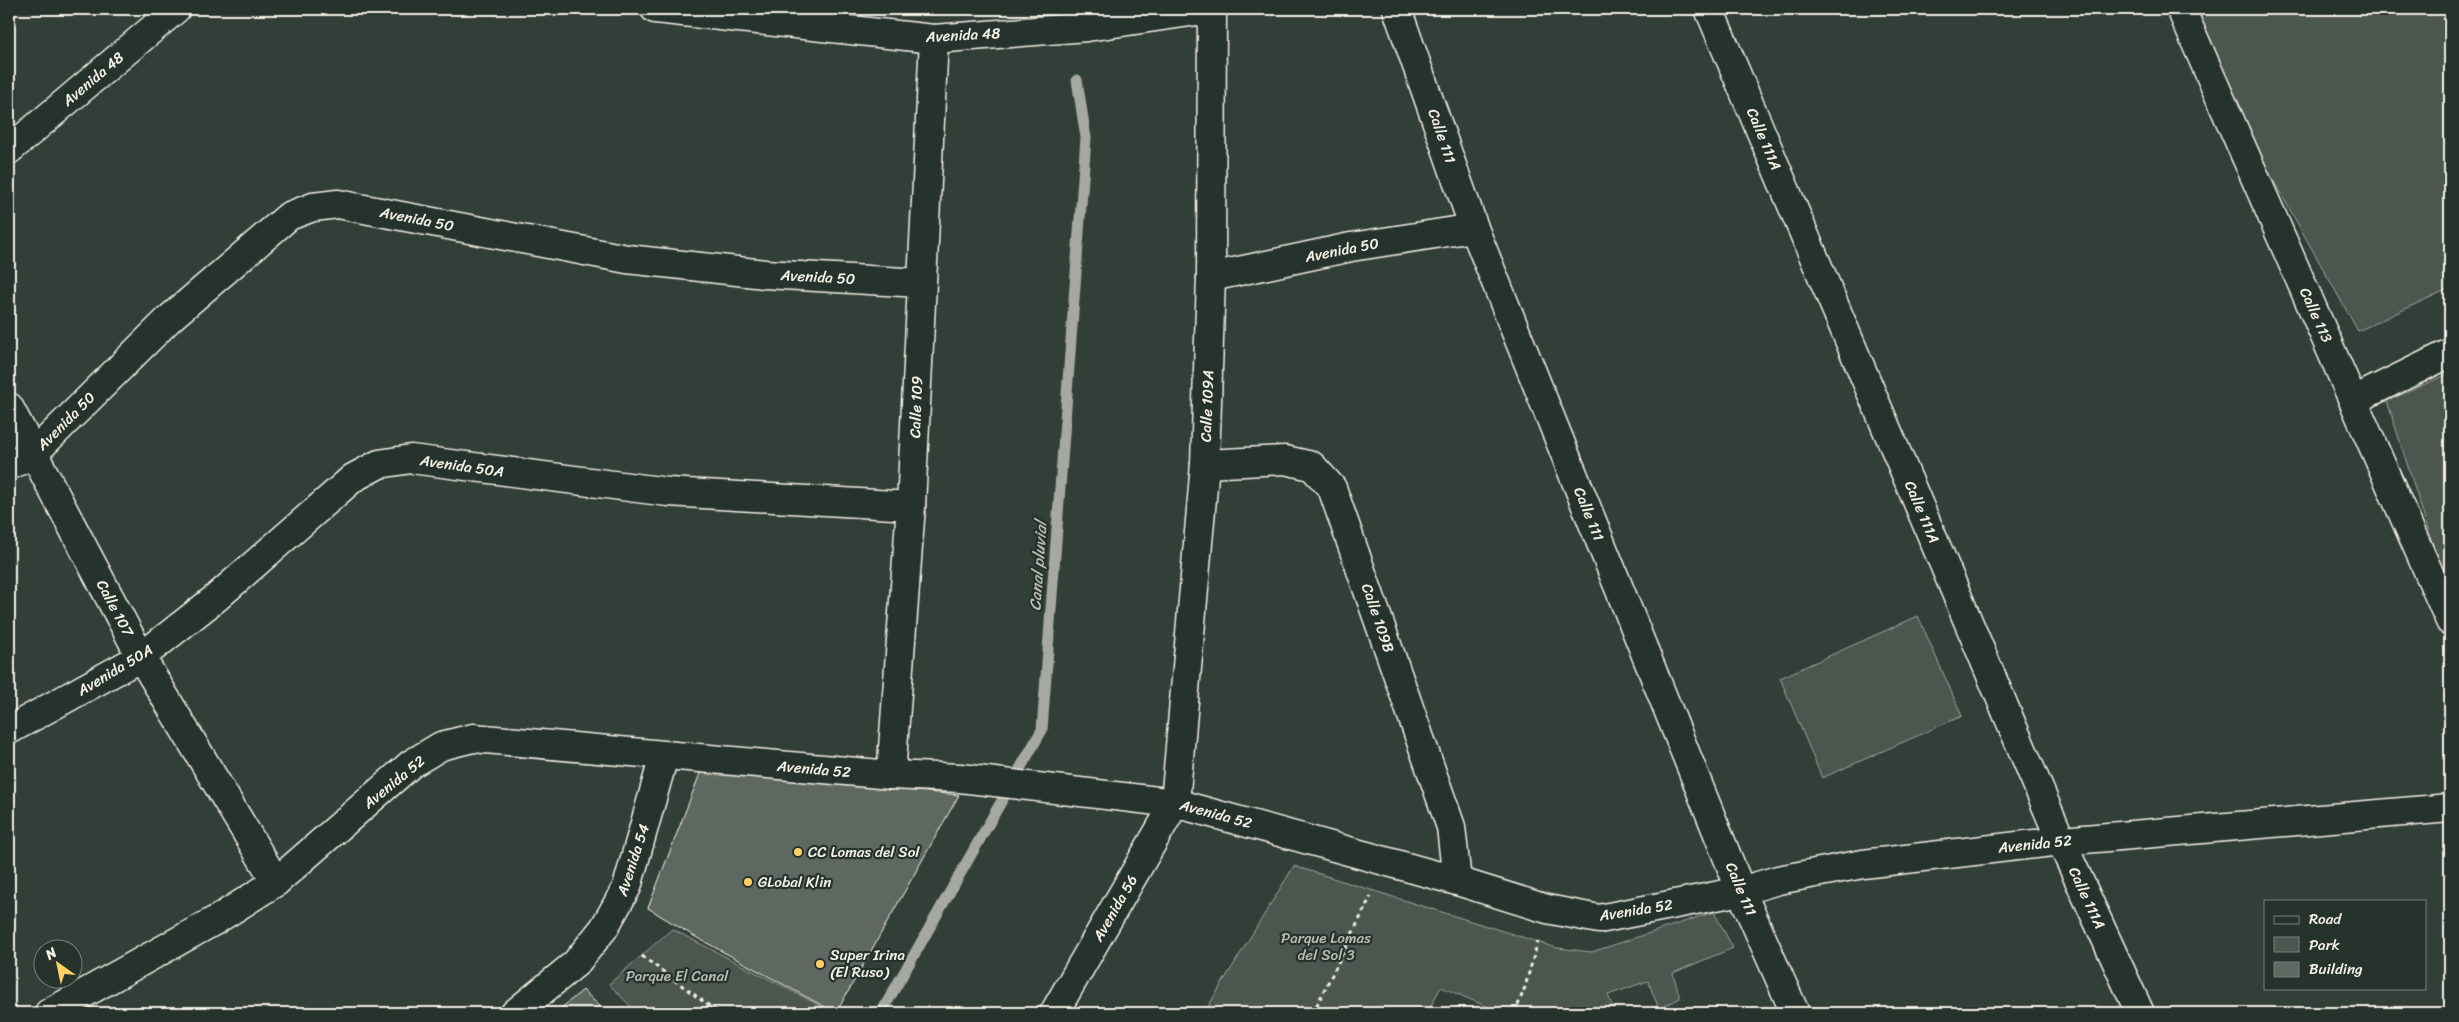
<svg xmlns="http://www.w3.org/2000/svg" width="2459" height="1022" font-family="Sriracha,sans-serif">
<rect width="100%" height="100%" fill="#323e38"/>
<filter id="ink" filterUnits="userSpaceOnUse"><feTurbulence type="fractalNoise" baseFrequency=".02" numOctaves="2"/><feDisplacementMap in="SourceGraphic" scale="10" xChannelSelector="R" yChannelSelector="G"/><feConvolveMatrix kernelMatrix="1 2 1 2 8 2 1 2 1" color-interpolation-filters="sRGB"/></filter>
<g filter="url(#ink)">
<g fill="#4c564f" stroke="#a0a49c">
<path d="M2181,9H2450V288L2358,331L2194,39Z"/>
<path d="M2450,373V598L2387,401Z"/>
<path d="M1918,616L1962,716L1822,778L1780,678Z"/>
<path d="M1294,866L1557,948L1592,952L1714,912L1733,948L1673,973L1680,998L1659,1009L1648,981L1608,995L1615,1013H1502L1441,987L1427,1013H1204Z"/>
<path d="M672,929L834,1013H637L609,984Z"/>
</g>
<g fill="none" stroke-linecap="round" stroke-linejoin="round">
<path stroke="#a6a9a1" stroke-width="11" d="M881,1013L1042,730L1086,138L1077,80"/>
</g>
<g fill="#5f6861" stroke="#f4f1e8">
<path d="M701,771L959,795L836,1013L692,935L648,908Z"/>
<path d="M583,990L607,1013H555Z"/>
</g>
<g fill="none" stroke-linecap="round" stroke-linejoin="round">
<g stroke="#f4f1e8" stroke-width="31">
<g id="minor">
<path d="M655,9L934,39L1087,27L1211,9"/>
<path d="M1397,9L1474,228L1741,891L1795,1013"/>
<path d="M1709,9L2061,841L2140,1013"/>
<path d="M2181,9L2450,621"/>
<path d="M9,150L176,9"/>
<path d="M1211,277L1351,247L1474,228"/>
<path d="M2354,400L2450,353"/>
<path d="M9,407L141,657L276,882"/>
<path d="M1205,464L1285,460L1312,466L1332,488L1451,827L1457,881"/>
<path d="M9,466L33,454L169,319L289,216L313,207L338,204L627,259L765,274L921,283"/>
<path d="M9,730L141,657L216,598L353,478L379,464L411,459L668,492L911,506"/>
<path d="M891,775L911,506L934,39"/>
<path d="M49,1013L216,920L276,882L411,764L441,746L473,738L891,775L960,778L1175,803L1457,881L1547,909L1599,919L1741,891L1778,880L1863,864L2061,841L2450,808"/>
<path d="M515,1013L576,963L604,928L627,887L664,756"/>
<path d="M1054,1013L1175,803L1205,464L1211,277L1212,9"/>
</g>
</g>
<g stroke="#f4f1e8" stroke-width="3" stroke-dasharray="4 4" stroke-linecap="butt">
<path d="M642,956L719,1013"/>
<path d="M1313,1013L1371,896"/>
<path d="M1515,1013L1525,987L1538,941"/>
</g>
<use href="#minor" stroke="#26332d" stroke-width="28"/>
</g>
</g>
<g fill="#ffd166" stroke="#26332d" stroke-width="2">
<circle cx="798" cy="852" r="5"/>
<circle cx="748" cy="882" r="5"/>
<circle cx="820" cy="964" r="5"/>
</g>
<g text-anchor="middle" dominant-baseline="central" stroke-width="4.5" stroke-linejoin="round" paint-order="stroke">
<g font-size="15" fill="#f4f1e8" stroke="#26332d">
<text transform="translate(963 35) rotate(-3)">Avenida 48</text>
<text transform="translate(93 79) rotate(-40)">Avenida 48</text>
<text transform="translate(1442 136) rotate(71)">Calle 111</text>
<text transform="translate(1764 139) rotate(67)">Calle 111A</text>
<text transform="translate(417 219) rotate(11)">Avenida 50</text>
<text transform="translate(1342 250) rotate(-11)">Avenida 50</text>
<text transform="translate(818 277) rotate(3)">Avenida 50</text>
<text transform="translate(2316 315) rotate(66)">Calle 113</text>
<text transform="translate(1207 406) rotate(-88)">Calle 109A</text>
<text transform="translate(916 407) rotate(-88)">Calle 109</text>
<text transform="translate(66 421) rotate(-45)">Avenida 50</text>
<text transform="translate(462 466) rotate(8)">Avenida 50A</text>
<text transform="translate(1922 512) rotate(67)">Calle 111A</text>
<text transform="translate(1589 514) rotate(68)">Calle 111</text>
<text transform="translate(115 608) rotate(62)">Calle 107</text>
<text transform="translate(1378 618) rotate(71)">Calle 109B</text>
<text transform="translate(115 670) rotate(-31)">Avenida 50A</text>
<text transform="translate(814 769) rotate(5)">Avenida 52</text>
<text transform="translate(394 782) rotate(-39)">Avenida 52</text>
<text transform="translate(1216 814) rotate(15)">Avenida 52</text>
<text transform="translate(2035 844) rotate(-6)">Avenida 52</text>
<text transform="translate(633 860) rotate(-72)">Avenida 54</text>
<text transform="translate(1741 889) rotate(67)">Calle 111</text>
<text transform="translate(2087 898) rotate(65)">Calle 111A</text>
<text transform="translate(1115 908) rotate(-60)">Avenida 56</text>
<text transform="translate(1636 910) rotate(-9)">Avenida 52</text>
</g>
<g font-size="15" fill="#f4f1e8" stroke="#26332d" text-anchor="start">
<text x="808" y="852">CC Lomas del Sol</text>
<text x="758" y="882">GLobal Klin</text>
<text x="830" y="955">Super Irina<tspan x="830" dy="17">(El Ruso)</tspan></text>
</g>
<g font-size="15" fill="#b9bbb2" stroke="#26332d">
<text x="1326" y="938">Parque Lomas<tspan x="1326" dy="17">del Sol 3</tspan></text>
<text x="677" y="976">Parque El Canal</text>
</g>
<g font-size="16" font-style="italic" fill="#babbb3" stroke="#26332d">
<text transform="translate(1038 566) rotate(-86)">Canal pluvial</text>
</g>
</g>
<rect width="2459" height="1022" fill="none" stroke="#26332d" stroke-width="30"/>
<rect x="15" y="15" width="2429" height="992" fill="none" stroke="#f4f1e8" stroke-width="2" filter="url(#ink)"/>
<rect x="2264" y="900" width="162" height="90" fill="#26332d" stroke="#787f78"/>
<rect x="2274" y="916" width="25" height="8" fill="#26332d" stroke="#787f78"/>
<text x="2309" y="924" font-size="15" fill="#f4f1e8">Road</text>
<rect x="2274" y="937" width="25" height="15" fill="#4c564f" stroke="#787f78"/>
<text x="2309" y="950" font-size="15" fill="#f4f1e8">Park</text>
<rect x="2274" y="962" width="25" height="15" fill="#5f6861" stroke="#787f78"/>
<text x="2309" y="974" font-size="15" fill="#f4f1e8">Building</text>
<g transform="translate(58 964) rotate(327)"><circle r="24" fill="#26332d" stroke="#787f78"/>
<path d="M0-4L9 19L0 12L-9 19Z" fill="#ffd166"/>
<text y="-8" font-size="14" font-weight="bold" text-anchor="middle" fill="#f4f1e8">N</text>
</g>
</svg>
